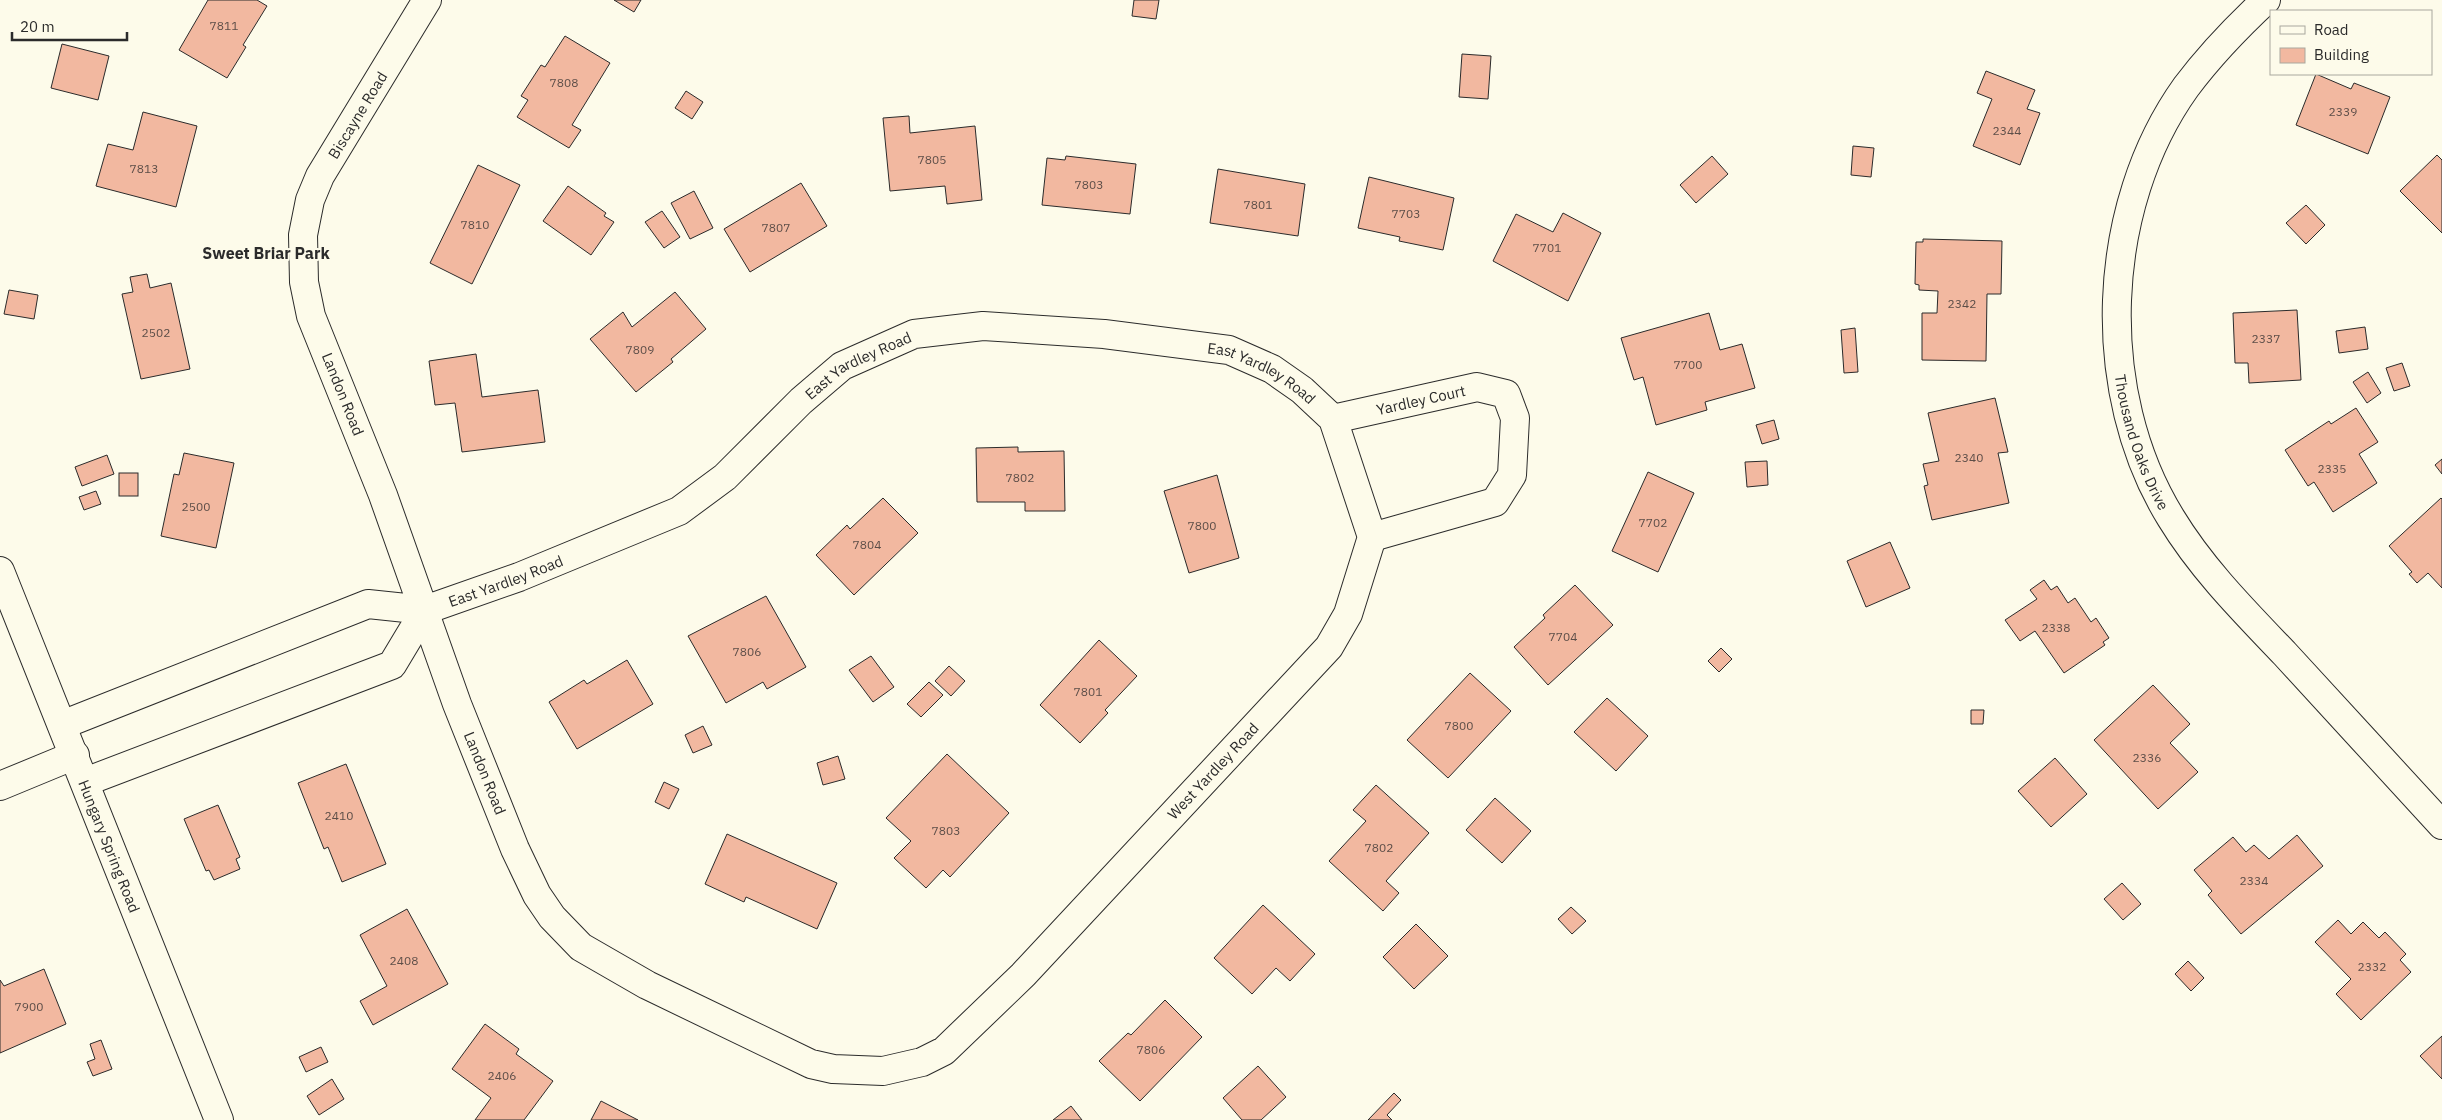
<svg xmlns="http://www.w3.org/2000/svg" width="2442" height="1120" font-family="'IBM Plex Sans',sans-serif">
<rect width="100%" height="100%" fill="#fdfbea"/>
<g fill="#f2b8a0" stroke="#2b2b2b">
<path d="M208,0H257L267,6L243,45L246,47L227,78L179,50Z"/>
<path d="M614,0H641L634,12Z"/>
<path d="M1134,0H1159L1156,19L1132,16Z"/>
<path d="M565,36L610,63L572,125L581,130L569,148L517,117L528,100L521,96L541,65L545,67Z"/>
<path d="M62,44L109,56L98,100L51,88Z"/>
<path d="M1462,54L1491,56L1488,99L1459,97Z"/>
<path d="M1986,71L2035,90L2027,109L2040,113L2020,165L1973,146L1992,99L1977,93Z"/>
<path d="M2316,74L2351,89L2354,83L2390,97L2368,154L2296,125Z"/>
<path d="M686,91L703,102L692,119L675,108Z"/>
<path d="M143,112L197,126L176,207L96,186L108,144L133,150Z"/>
<path d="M909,116L910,133L975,126L982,200L947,204L945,186L890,191L883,118Z"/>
<path d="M1853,146L1874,148L1871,177L1851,175Z"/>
<path d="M2437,155L2442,160V233L2400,191Z"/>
<path d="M1066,156L1136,164L1130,214L1042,205L1047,158L1065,160Z"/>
<path d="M1712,156L1728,174L1696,203L1680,185Z"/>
<path d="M478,165L520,185L472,284L430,263Z"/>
<path d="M1218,169L1305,184L1298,236L1210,223Z"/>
<path d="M1369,177L1454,198L1443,250L1399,241L1400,237L1358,228Z"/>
<path d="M801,183L827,226L750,272L724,229Z"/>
<path d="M568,186L606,213L604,216L614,222L591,255L543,221Z"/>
<path d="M694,191L713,228L690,239L671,203Z"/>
<path d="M2306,205L2325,225L2306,244L2286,223Z"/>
<path d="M662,211L680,237L664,248L645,222Z"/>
<path d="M1563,213L1601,233L1568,301L1493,261L1516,214L1553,232Z"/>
<path d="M1923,239L2002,241L2001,294H1987L1986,361L1922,360V313H1937L1938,291L1919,290V285L1915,284L1916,242H1923Z"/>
<path d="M147,274L150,288L171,283L190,369L141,379L122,294L133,292L130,277Z"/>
<path d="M9,290L38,295L34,319L4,314Z"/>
<path d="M675,292L706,329L671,359L673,362L636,392L590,339L623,312L632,327Z"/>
<path d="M2297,310L2301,380L2249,383L2248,363H2235L2233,313Z"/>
<path d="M1709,313L1720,350L1742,344L1755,388L1705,402L1707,410L1656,425L1643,377L1634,380L1621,338Z"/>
<path d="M2365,327L2368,349L2339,353L2336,331Z"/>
<path d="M1855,328L1858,372L1844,373L1841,330Z"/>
<path d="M476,354L482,397L538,390L545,442L462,452L455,403L435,405L429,361Z"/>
<path d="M2402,363L2410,386L2394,391L2386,368Z"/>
<path d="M2368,372L2381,393L2367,403L2353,382Z"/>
<path d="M1995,398L2008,452L1998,453L2009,503L1932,520L1924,486L1928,485L1923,464L1939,461L1928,413Z"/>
<path d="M2356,408L2378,442L2359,454L2377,483L2333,512L2314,482L2308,486L2285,450L2329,421L2331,424Z"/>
<path d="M1774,420L1779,439L1762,444L1756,425Z"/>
<path d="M1018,447V452L1064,451L1065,511H1025V502H977L976,448Z"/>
<path d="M184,453L234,463L216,548L161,536L174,474L179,475Z"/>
<path d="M107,455L114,474L82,486L75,467Z"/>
<path d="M2442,459V474L2435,465Z"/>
<path d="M1767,461L1768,485L1747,487L1745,462Z"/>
<path d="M1648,472L1694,493L1658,572L1612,551Z"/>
<rect x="119" y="473" width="19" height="23"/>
<path d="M1217,475L1239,558L1189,573L1164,491Z"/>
<path d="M96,491L101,504L84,510L79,497Z"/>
<path d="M883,498L918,533L854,595L816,555L847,525L850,529Z"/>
<path d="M2441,498L2442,499V588L2428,573L2417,583L2409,574L2412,572L2389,546Z"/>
<path d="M1890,542L1910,588L1866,607L1847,561Z"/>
<path d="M2044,580L2051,590L2057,586L2068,603L2075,598L2091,622L2096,618L2109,638L2103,642L2105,645L2064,673L2035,631L2020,641L2005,620L2037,599L2030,590Z"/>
<path d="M1575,585L1613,625L1548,685L1514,647L1545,618L1543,615Z"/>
<path d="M766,596L806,667L767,689L763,682L726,703L688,636Z"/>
<path d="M1099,640L1137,676L1105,710L1108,713L1080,743L1040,705Z"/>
<path d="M1721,648L1732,659L1719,672L1708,661Z"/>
<path d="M871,656L894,687L873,702L849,670Z"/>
<path d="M627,660L653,704L577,749L549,702L584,680L587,684Z"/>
<path d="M949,666L965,681L951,696L935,681Z"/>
<path d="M1470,673L1511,711L1448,778L1407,740Z"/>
<path d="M929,682L943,695L921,717L907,704Z"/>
<path d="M2153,685L2190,724L2170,743L2198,772L2158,809L2094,740Z"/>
<path d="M1607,698L1648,736L1616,771L1574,732Z"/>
<path d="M1971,710H1984L1983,724H1971Z"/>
<path d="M703,726L712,745L693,753L685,735Z"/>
<path d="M947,754L1009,813L950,877L943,870L926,888L894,858L911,841L886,818Z"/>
<path d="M838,756L845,779L823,785L817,763Z"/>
<path d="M2055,758L2087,794L2051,827L2018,791Z"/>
<path d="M346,764L386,864L342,882L328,847L324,849L298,783Z"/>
<path d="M664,782L679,789L669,809L655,802Z"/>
<path d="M1376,785L1429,833L1386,881L1399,893L1383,911L1329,861L1366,821L1353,810Z"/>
<path d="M1495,798L1531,831L1502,863L1466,830Z"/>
<path d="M218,805L240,857L236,859L240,869L214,880L209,870L206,871L184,819Z"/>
<path d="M727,834L837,883L817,929L746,897L744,902L705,884Z"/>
<path d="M2297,835L2323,866L2241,934L2208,895L2212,891L2194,870L2233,837L2246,852L2254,845L2269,859Z"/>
<path d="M2122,883L2141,904L2123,920L2104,899Z"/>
<path d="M1263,905L1315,954L1290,981L1276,968L1252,994L1214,958Z"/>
<path d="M1571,907L1586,921L1572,934L1558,919Z"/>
<path d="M407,909L448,984L373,1025L360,1001L387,986L360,935Z"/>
<path d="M2338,920L2351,934L2363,922L2379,938L2385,932L2406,954L2400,960L2411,972L2361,1020L2336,994L2351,979L2315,942Z"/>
<path d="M1416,924L1448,956L1414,989L1383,957Z"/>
<path d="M2188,961L2204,978L2191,991L2175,974Z"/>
<path d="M44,969L66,1024L0,1053V980L4,986Z"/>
<path d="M1165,1000L1202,1037L1140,1101L1099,1061L1128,1033L1131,1035Z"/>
<path d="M485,1024L519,1049L516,1054L553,1081L524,1120H475L491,1098L452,1069Z"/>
<path d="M2442,1036V1079L2420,1056Z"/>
<path d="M101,1040L112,1069L93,1076L87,1062L95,1059L90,1044Z"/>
<path d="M321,1047L328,1062L306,1072L299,1057Z"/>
<path d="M1258,1066L1286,1097L1261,1120H1242L1223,1098Z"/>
<path d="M332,1079L344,1099L319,1115L307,1096Z"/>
<path d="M1394,1093L1401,1100L1387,1115L1392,1120H1368Z"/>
<path d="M601,1101L638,1120H591Z"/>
<path d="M1071,1106L1082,1120H1053Z"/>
</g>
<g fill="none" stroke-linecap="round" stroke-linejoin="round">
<g stroke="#2b2b2b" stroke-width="30">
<g id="minor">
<path id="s1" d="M2266,0C2237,27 2210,55 2186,87C2100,207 2093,392 2171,518C2202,569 2244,611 2285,654C2337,711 2390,768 2442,825"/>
<path id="s2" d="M1333,419L1477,387L1506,394L1515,418L1512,475L1495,502L1372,537"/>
<path id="s3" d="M62,725L368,604L425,610L519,577L679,511L725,477L801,401L842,366L914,334L983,326L1104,334L1229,350L1272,369L1302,390L1333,419L1372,537L1348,614L1329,647L1023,975L944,1051L922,1062L883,1071L833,1069L811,1064L647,985L581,947L552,917L537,895L515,849L457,704L383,495L311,316L304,282L303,235L310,200L320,176L427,0"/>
<path d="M85,782L392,665L425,610"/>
<path d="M0,786L75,755"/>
</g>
</g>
<g stroke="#2b2b2b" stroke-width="30">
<g id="secondary">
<path id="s4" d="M0,571L219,1120"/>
</g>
</g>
<use href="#minor" stroke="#fdfbea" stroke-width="28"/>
<use href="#secondary" stroke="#fdfbea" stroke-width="28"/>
</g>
<g text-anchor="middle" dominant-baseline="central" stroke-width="4" stroke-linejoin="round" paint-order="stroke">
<g font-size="12" fill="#5d4e48">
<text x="224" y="25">7811</text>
<text x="564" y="82">7808</text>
<text x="2343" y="111">2339</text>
<text x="2007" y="130">2344</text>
<text x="932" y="159">7805</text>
<text x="144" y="168">7813</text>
<text x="1089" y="184">7803</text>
<text x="1258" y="204">7801</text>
<text x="1406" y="213">7703</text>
<text x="475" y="224">7810</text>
<text x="776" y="227">7807</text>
<text x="1547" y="247">7701</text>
<text x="1962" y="303">2342</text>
<text x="156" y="332">2502</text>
<text x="2266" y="338">2337</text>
<text x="640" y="349">7809</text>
<text x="1688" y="364">7700</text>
<text x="1969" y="457">2340</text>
<text x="2332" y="468">2335</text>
<text x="1020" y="477">7802</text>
<text x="196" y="506">2500</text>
<text x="1653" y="522">7702</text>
<text x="1202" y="525">7800</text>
<text x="867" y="544">7804</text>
<text x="2056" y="627">2338</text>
<text x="1563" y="636">7704</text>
<text x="747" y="651">7806</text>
<text x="1088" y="691">7801</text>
<text x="1459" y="725">7800</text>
<text x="2147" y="757">2336</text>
<text x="339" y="815">2410</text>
<text x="946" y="830">7803</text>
<text x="1379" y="847">7802</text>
<text x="2254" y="880">2334</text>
<text x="404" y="960">2408</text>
<text x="2372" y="966">2332</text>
<text x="29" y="1006">7900</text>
<text x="1151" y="1049">7806</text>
<text x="502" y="1075">2406</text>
</g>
<g font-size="15" fill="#2b2b2b" stroke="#fdfbea">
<text stroke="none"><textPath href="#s3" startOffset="3501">Biscayne Road</textPath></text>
<text stroke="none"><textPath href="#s3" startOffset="892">East Yardley Road</textPath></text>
<text stroke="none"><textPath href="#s3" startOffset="1312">East Yardley Road</textPath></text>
<text transform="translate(343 394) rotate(68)">Landon Road</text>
<text stroke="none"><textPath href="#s2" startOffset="90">Yardley Court</textPath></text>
<text stroke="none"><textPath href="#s1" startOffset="491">Thousand Oaks Drive</textPath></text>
<text stroke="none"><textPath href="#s3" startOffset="472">East Yardley Road</textPath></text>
<text transform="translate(1213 771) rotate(-47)">West Yardley Road</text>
<text transform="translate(485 773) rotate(68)">Landon Road</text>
<text stroke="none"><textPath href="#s4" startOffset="296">Hungary Spring Road</textPath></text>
</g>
<g font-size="16" font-weight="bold" fill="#2b2b2b" stroke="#fdfbea">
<text x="266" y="253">Sweet Briar Park</text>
</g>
</g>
<rect x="2270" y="10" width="162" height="65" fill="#fdfbea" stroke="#a9a89e"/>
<rect x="2280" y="26" width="25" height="8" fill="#fdfbea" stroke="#a9a89e"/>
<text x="2314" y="35" font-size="15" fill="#2b2b2b">Road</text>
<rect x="2280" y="48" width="25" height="15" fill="#f2b8a0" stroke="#a9a89e"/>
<text x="2314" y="60" font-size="15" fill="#2b2b2b">Building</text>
<path d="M12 32v8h115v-8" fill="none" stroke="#2b2b2b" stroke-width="2.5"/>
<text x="20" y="32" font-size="15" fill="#2b2b2b" stroke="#fdfbea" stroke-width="4" paint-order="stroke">20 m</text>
</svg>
